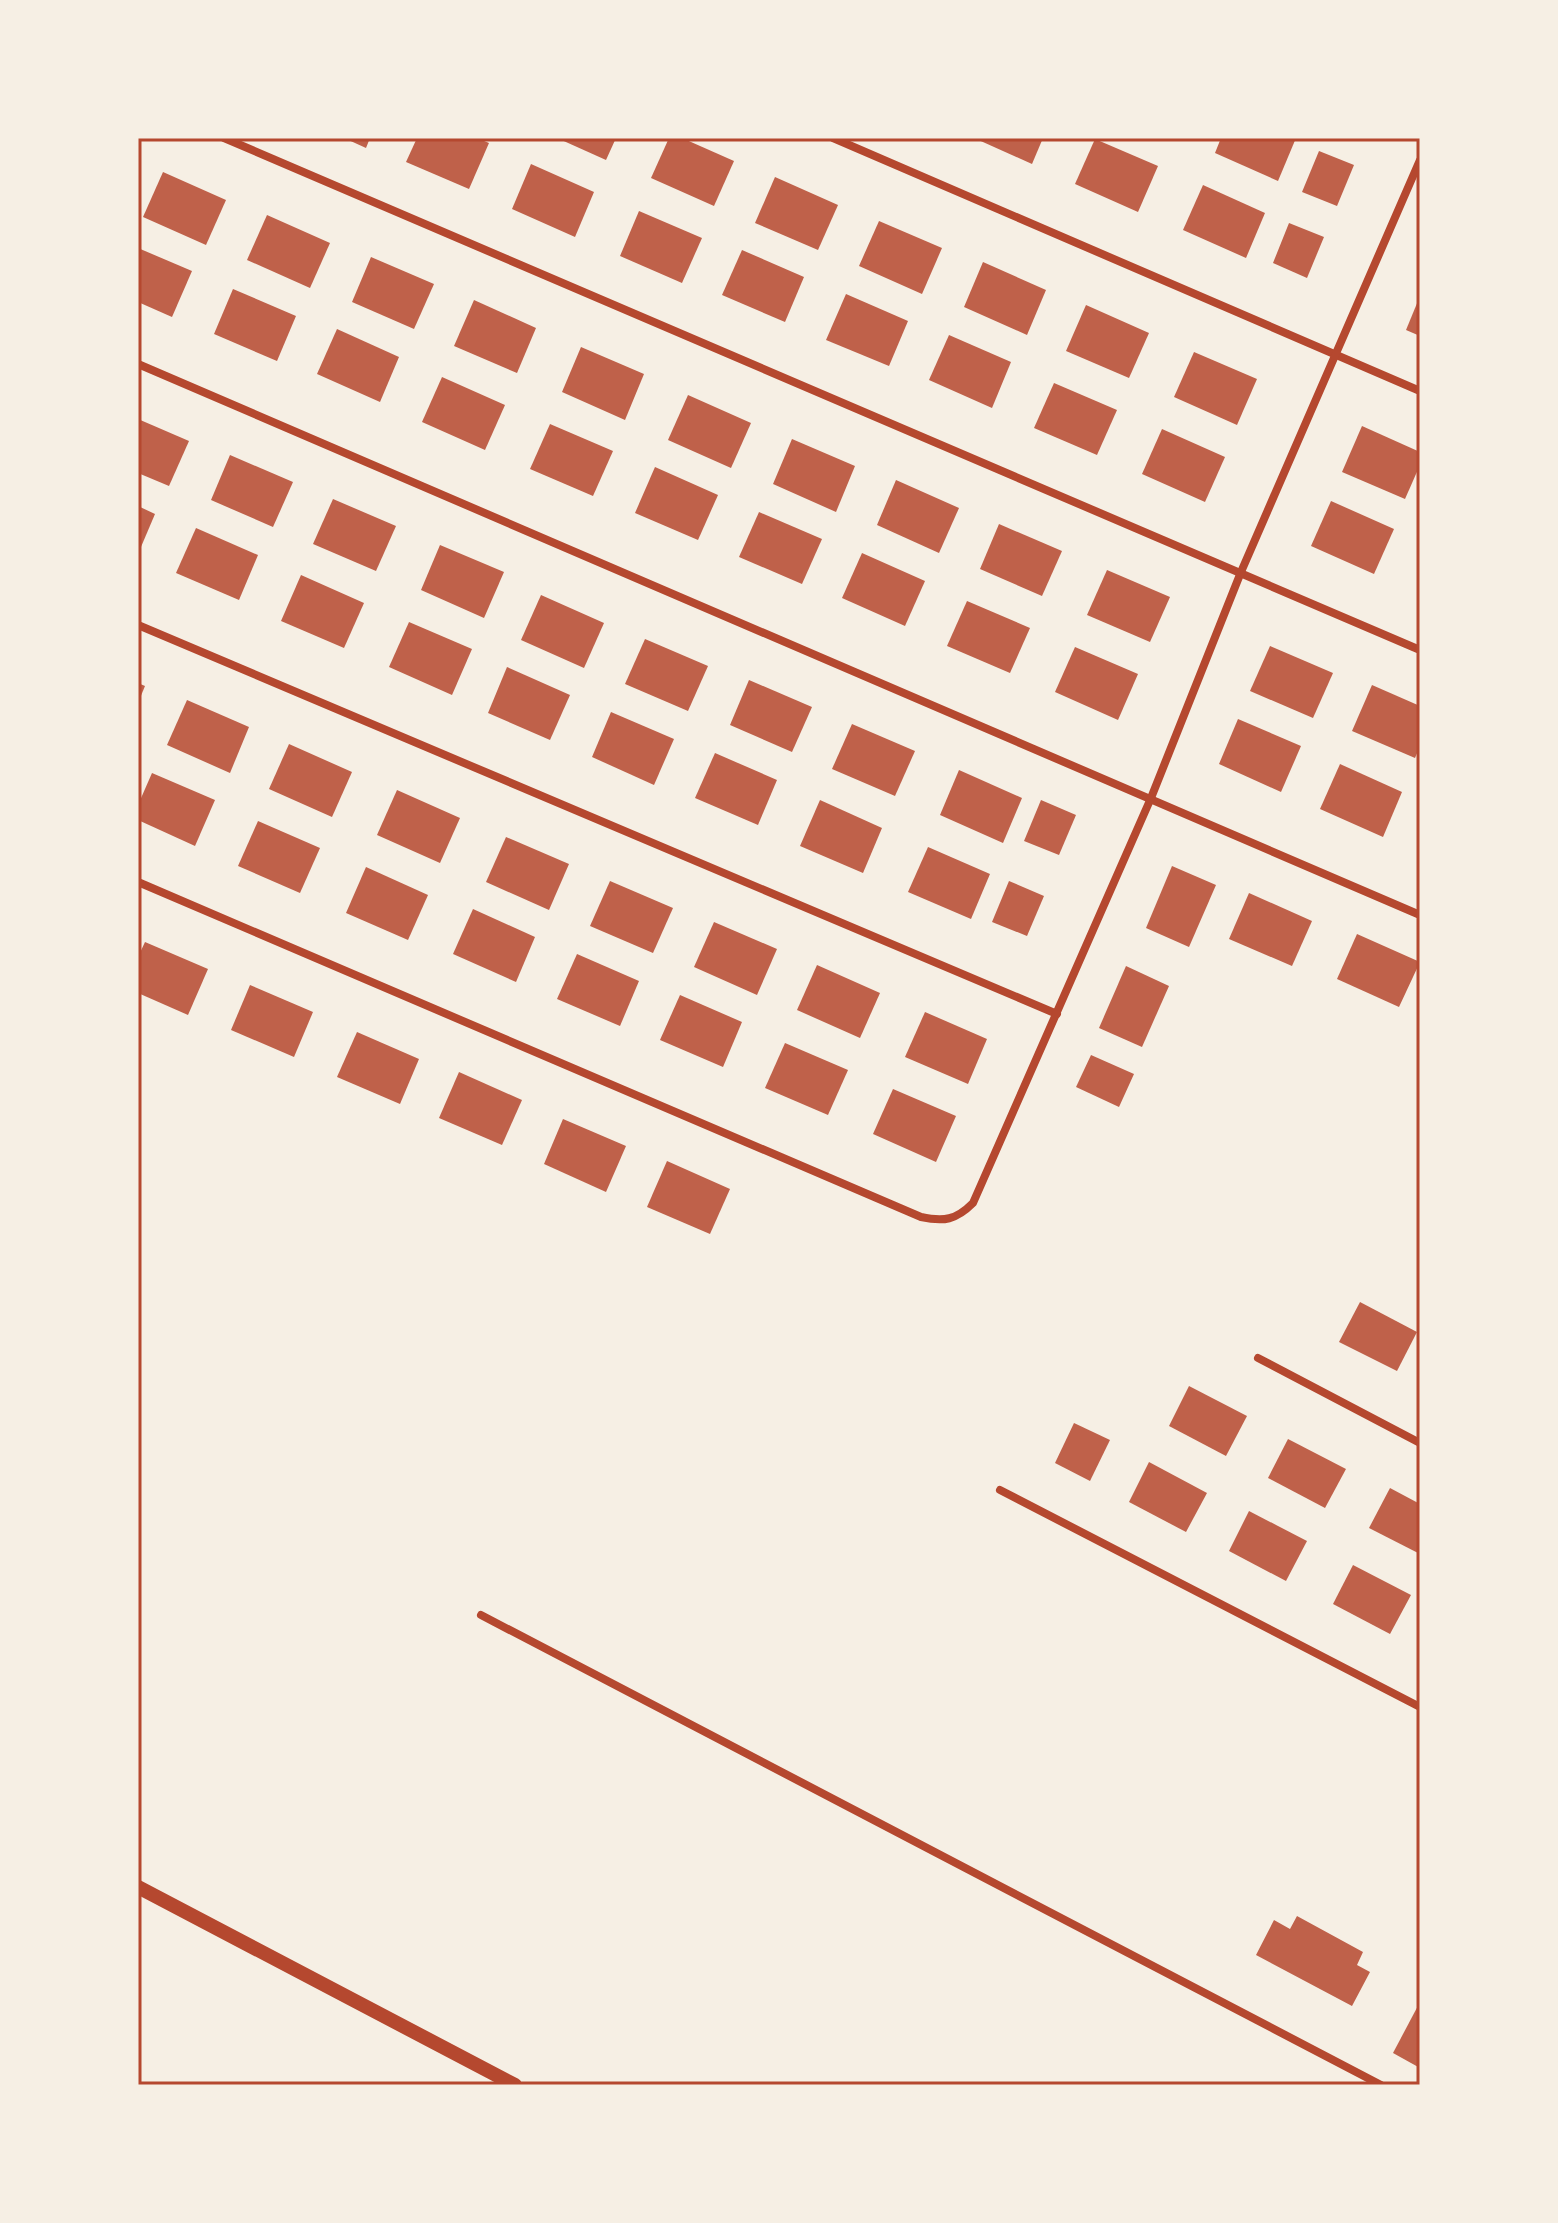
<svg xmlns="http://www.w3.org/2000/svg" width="1558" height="2223" font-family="'Varela Round',sans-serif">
<rect width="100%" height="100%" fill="#f6efe4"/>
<g fill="#bf614a">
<path d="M344,138H370L366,148Z"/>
<path d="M417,138H477L489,143L469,189L406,162Z"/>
<path d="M557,138H616L606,160Z"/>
<path d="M669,138H682L734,161L714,206L651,178Z"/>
<path d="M974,138H1043L1032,164Z"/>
<path d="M1221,138H1296L1278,181L1215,153Z"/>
<path d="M1095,139L1158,166L1138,212L1075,184Z"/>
<path d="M1319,151L1354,165L1337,206L1302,192Z"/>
<path d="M531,164L594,192L575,237L512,209Z"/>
<path d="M163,172L226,200L206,245L143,217Z"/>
<path d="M775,177L838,205L818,250L755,223Z"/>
<path d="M1203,185L1265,213L1246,258L1183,230Z"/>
<path d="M639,211L702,238L682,283L620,256Z"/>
<path d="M267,215L330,243L310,288L247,260Z"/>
<path d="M879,221L942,248L922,294L859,266Z"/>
<path d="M1289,223L1324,237L1307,278L1273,263Z"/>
<path d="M138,248L192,271L172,317L138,302Z"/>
<path d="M742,250L804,277L785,322L722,295Z"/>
<path d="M371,257L434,284L414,329L352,302Z"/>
<path d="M983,262L1046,290L1027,335L964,307Z"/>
<path d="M233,289L296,316L277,361L214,334Z"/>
<path d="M846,294L908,321L889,366L826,340Z"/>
<path d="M1420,296V336L1406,330Z"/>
<path d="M474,300L536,328L517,373L454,346Z"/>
<path d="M1086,305L1149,333L1129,378L1066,351Z"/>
<path d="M337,329L399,357L380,402L317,374Z"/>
<path d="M949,335L1011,362L992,408L929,380Z"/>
<path d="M581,347L644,374L625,420L562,392Z"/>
<path d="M1194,352L1257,379L1237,425L1174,397Z"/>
<path d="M442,377L505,405L485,450L422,422Z"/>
<path d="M1054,383L1117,410L1097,455L1034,428Z"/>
<path d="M688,395L751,423L731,468L668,440Z"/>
<path d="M138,419L189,441L169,486L138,473Z"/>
<path d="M550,424L613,451L593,496L530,469Z"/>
<path d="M1362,426L1420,452V465L1405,499L1342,472Z"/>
<path d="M1162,429L1225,457L1205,502L1142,474Z"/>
<path d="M792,439L855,466L836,512L773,484Z"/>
<path d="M230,455L293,482L273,527L211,500Z"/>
<path d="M655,467L718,495L698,540L635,513Z"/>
<path d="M896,480L959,508L939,553L877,525Z"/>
<path d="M333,499L396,526L376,571L313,544Z"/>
<path d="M1331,501L1394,529L1374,574L1311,546Z"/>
<path d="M138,506L155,514L138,554Z"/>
<path d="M759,512L822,539L802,584L739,557Z"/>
<path d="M999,524L1062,551L1042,596L980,569Z"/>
<path d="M196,528L258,555L239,600L176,573Z"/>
<path d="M440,545L504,572L484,618L421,590Z"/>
<path d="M862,553L925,581L905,626L842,598Z"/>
<path d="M1107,570L1170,597L1150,642L1087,615Z"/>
<path d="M301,575L364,603L344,648L281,621Z"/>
<path d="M541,595L604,623L584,668L521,640Z"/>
<path d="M967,601L1030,628L1010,673L947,646Z"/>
<path d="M409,622L472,649L452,695L389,667Z"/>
<path d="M645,639L708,666L688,711L625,684Z"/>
<path d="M1270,646L1333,673L1313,718L1250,691Z"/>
<path d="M1075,647L1138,674L1118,720L1055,692Z"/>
<path d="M507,667L570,695L550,740L488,713Z"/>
<path d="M749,680L812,707L792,752L730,725Z"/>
<path d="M138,683L145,686L138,703Z"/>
<path d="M1372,685L1420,706V746L1415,758L1352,731Z"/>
<path d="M187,700L249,727L230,773L167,745Z"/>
<path d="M611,712L674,739L654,785L592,757Z"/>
<path d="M1238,719L1301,746L1281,792L1219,764Z"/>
<path d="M852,724L915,751L895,796L832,769Z"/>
<path d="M289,744L352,772L332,817L269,789Z"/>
<path d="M715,753L777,780L758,825L695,798Z"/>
<path d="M1340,764L1402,792L1383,837L1320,809Z"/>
<path d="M959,770L1022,798L1003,843L940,815Z"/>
<path d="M152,773L215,800L195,846L138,820V805Z"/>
<path d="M397,790L460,818L440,863L377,835Z"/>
<path d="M820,800L882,828L863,873L800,846Z"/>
<path d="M1041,800L1076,815L1059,855L1024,841Z"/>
<path d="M258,821L320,848L300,893L238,866Z"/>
<path d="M506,837L569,864L549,910L486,882Z"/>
<path d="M928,847L990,874L971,919L908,892Z"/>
<path d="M1172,866L1216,885L1189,947L1146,928Z"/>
<path d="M366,867L428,895L408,940L346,913Z"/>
<path d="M610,881L673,908L653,953L590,926Z"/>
<path d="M1009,881L1044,896L1027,936L992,922Z"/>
<path d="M1249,893L1312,921L1292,966L1229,939Z"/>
<path d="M473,909L535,937L516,982L453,954Z"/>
<path d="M714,922L777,949L757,995L694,967Z"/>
<path d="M1357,934L1420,962L1399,1007L1337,979Z"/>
<path d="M145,942L208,969L188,1015L138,993V957Z"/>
<path d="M577,954L639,981L620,1026L557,999Z"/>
<path d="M817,965L880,993L860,1038L797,1010Z"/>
<path d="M1126,966L1169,986L1142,1047L1099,1028Z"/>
<path d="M250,985L313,1012L294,1057L231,1030Z"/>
<path d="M680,995L742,1022L723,1067L660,1040Z"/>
<path d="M925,1012L987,1039L968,1084L905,1057Z"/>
<path d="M357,1032L419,1059L400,1104L337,1077Z"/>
<path d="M785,1043L848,1070L828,1115L765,1088Z"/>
<path d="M1091,1055L1134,1074L1119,1107L1076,1087Z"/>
<path d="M459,1072L522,1100L502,1145L439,1118Z"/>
<path d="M893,1089L956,1116L936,1162L873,1134Z"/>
<path d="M563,1119L626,1146L606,1192L544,1164Z"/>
<path d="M667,1161L730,1189L710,1234L647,1207Z"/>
<path d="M1360,1302L1417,1332L1397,1371L1339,1342Z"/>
<path d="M1189,1386L1247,1416L1226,1456L1169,1426Z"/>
<path d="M1074,1423L1110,1440L1090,1481L1055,1463Z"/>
<path d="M1288,1439L1346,1469L1325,1508L1268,1478Z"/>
<path d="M1149,1462L1207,1493L1186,1532L1129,1502Z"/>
<path d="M1390,1488L1420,1504V1554L1369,1528Z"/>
<path d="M1249,1511L1307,1541L1286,1581L1229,1551Z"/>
<path d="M1353,1565L1411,1595L1390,1634L1333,1604Z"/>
<path d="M1297,1916L1363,1952L1357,1965L1370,1972L1352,2006L1256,1955L1274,1920L1290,1929Z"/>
<path d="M1420,2002V2068L1393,2053Z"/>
</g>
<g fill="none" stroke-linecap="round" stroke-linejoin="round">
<g stroke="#b5482f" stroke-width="8">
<path d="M224,138L1420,650"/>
<path d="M833,138L1420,391"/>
<path d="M138,364L1420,915"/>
<path d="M138,625L1057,1014"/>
<path d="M138,882L921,1217C944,1222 956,1220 973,1203L1151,798L1241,572L1420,160"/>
<path d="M1258,1358L1420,1443"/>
<path d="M1000,1490L1420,1707"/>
<path d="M481,1615L1381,2085"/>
</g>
<path stroke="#b5482f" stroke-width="14" d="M138,1887L515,2085"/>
</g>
<rect width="1558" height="2223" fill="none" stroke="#f6efe4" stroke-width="280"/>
<rect x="140" y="140" width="1278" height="1943" fill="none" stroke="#b5482f" stroke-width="3"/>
</svg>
